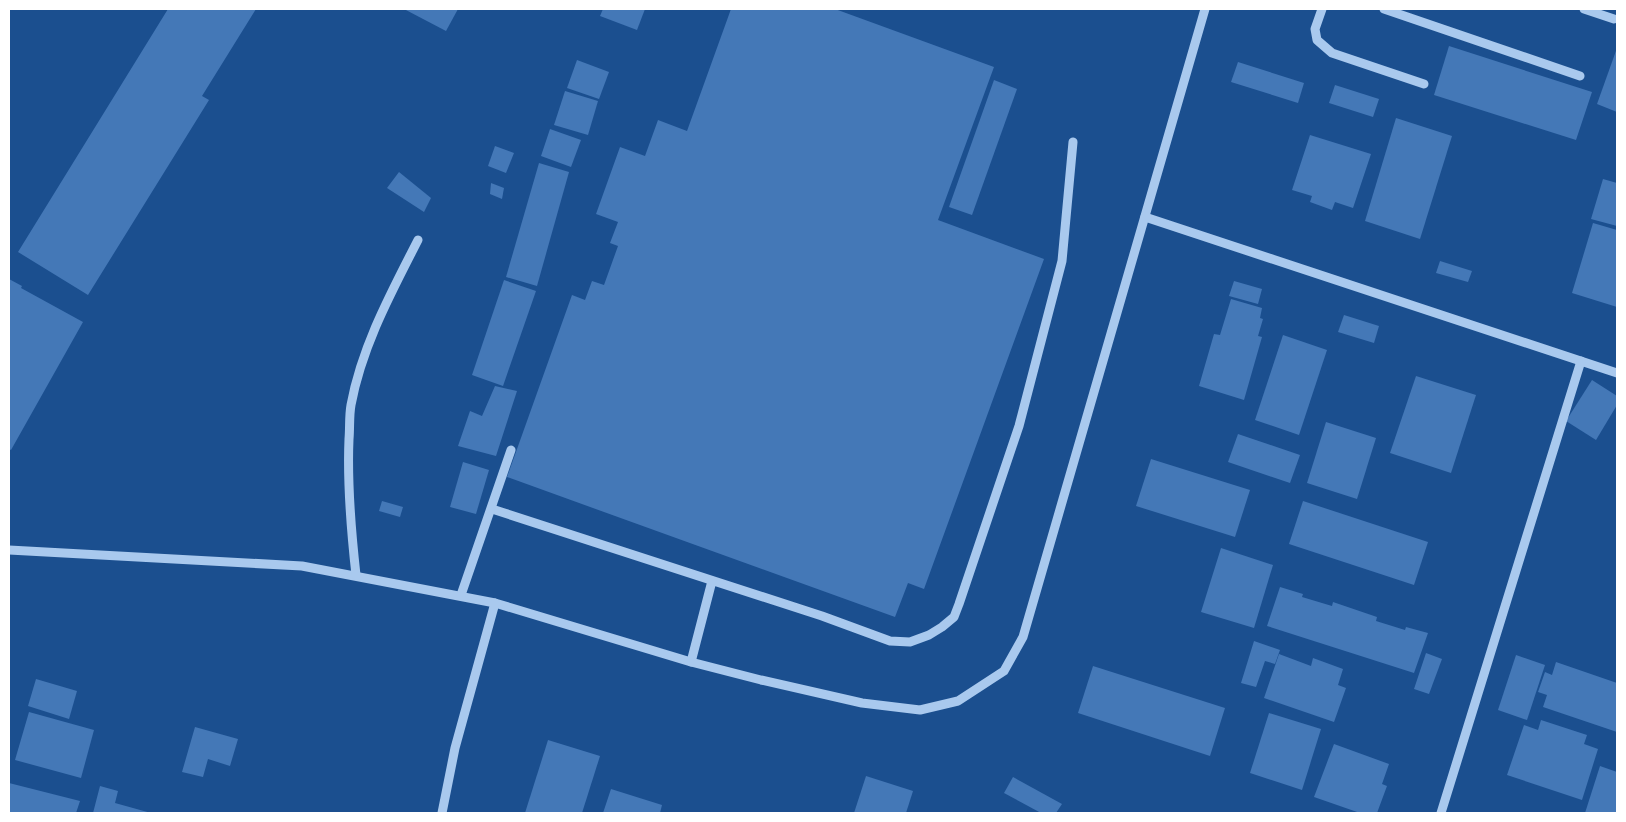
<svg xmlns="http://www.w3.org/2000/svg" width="1626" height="822" font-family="'Alegreya Sans',sans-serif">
<rect width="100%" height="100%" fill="#1b4f8f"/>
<g fill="#4478b7">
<path d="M168,9H256L202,96L209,100L88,295L18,252Z"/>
<path d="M404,9H458L446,31Z"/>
<path d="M603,9H645L637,30L600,16Z"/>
<path d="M731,9H835L994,67L938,220L1044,259L924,589L908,583L895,617L507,477L572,295L585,300L592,281L604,285L618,246L610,243L618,222L596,214L620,147L645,156L658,120L687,131Z"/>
<path d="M1449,46L1592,92L1576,140L1434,95Z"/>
<path d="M1617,48V112L1597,104Z"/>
<path d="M577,60L609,72L599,99L567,88Z"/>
<path d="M1238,62L1304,83L1298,103L1231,82Z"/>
<path d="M994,80L1017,89L972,215L949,207Z"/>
<path d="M1335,85L1379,99L1373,117L1329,103Z"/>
<path d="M565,91L598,101L588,135L554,125Z"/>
<path d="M1396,118L1452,136L1420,239L1365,221Z"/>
<path d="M550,129L581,140L571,167L541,156Z"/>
<path d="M1310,135L1371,154L1353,208L1335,202L1332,210L1310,202L1312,196L1292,190Z"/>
<path d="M495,146L514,153L506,173L488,166Z"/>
<path d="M539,163L569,172L537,286L506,277Z"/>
<path d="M399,172L431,198L424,212L387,188Z"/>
<path d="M1603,179L1617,183V226L1591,219Z"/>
<path d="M491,183L504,188L502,199L490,194Z"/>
<path d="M1593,223L1617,230V307L1572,293Z"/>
<path d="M1440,261L1472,271L1468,282L1436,273Z"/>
<path d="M9,279L22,286L21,288L83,322L11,450L9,449Z"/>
<path d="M504,280L536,291L503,386L472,375Z"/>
<path d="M1234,281L1262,289L1258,304L1229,296Z"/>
<path d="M1231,299L1262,308L1260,318L1263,319L1258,336L1262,337L1244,400L1199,386L1214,334L1220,335Z"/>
<path d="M1344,315L1379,326L1374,343L1338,332Z"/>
<path d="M1283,335L1327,350L1299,435L1255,420Z"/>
<path d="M1416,376L1476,395L1451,473L1390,453Z"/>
<path d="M1592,380L1617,396V405L1596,440L1566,421Z"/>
<path d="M495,386L517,391L496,456L458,446L470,411L482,416Z"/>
<path d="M1326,422L1376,438L1357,499L1307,483Z"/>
<path d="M1238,434L1300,455L1290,483L1228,462Z"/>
<path d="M1151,459L1250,490L1235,537L1136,506Z"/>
<path d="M463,462L489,470L476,514L450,507Z"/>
<path d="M382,501L403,507L400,517L379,511Z"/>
<path d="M1303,501L1428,542L1414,585L1289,544Z"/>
<path d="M1221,548L1273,565L1254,628L1201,612Z"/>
<path d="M1280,587L1303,594L1302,597L1332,606L1333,602L1377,617L1376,621L1405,630L1406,627L1428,633L1414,673L1267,626Z"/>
<path d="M1254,641L1280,650L1275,664L1265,661L1256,687L1241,683Z"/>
<path d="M1426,653L1442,659L1429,694L1414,689Z"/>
<path d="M1279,654L1311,666L1313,658L1343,669L1338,685L1346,688L1334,722L1264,698Z"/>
<path d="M1516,655L1545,665L1527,720L1498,710Z"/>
<path d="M1556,662L1617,683V732L1543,707L1547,695L1538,692L1545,672L1552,675Z"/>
<path d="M1093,666L1225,708L1210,756L1078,713Z"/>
<path d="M36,679L77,691L69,719L28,706Z"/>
<path d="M29,712L94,730L81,778L15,760Z"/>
<path d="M1269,713L1321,729L1302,790L1250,773Z"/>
<path d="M1541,720L1587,735L1584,744L1598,749L1582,800L1507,775L1524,725L1538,730Z"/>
<path d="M195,727L238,739L230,766L208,759L203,777L182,772Z"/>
<path d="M548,740L600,756L582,813H525Z"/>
<path d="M1334,744L1389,764L1382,784L1387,786L1377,813H1360L1314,797Z"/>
<path d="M1600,766L1617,772V813H1585Z"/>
<path d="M866,776L913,791L906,813H854Z"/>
<path d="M1013,777L1062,804L1056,813H1041L1004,793Z"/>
<path d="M9,783L80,801L76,813H9Z"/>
<path d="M100,786L118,791L115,803L151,813H93Z"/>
<path d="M611,789L662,805L660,813H603Z"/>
</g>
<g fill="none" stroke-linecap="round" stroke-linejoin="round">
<g stroke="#a9c9ee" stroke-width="9">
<path d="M1322,9L1315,29L1317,40L1332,53L1424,84"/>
<path d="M1384,9L1580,76"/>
<path d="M1584,9L1614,19"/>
<path d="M1145,217L1617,373"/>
<path d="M492,509L822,616L890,641L910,642L929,635L942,627L954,617L959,604L1019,426L1062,261L1073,142"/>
<path d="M9,550L302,566L495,603L691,662L761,680L862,703L920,710L958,701L1004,671L1023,637L1205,9"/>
<path d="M356,575C351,530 347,485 349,439C350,428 349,416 351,405C362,346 391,293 418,240"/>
<path d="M461,595L511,450"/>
<path d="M691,662L712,581"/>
<path d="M442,813L455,748L495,603"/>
<path d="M1441,813L1581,361"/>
</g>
</g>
<rect width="1626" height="822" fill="none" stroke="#ffffff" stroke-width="20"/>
</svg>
